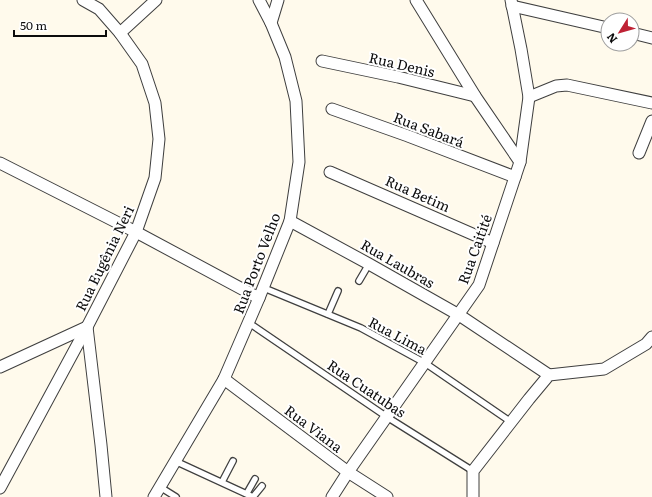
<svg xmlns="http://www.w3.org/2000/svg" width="652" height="497" font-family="Literata,serif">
<rect width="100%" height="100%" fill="#fffaec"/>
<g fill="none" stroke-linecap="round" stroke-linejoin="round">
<g stroke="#3f3f3f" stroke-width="8">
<g id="service">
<path d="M359,281L369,264"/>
<path d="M264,288L361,328L425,363L511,422"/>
<path d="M328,314L338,291"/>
<path d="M249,323L387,417L473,471"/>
<path d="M175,461L253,497L262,486"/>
<path d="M222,482L233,461"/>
<path d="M160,487L176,497"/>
<path d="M247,493L255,479"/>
</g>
</g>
<g stroke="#3f3f3f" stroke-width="13">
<g id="minor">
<path d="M416,0L475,96L520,162"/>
<path d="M512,6L608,28"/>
<path d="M271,23L278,0"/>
<path d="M120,33L156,0"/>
<path d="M632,33L652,38"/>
<path d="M322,61L398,77L475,96"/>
<path d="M529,97L556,86L567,85L652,103"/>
<path d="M332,109L408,136L515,177"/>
<path d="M639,153L652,121"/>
<path d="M0,163L136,232L259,298"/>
<path d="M330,172L493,243"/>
<path d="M290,221L369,264L459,315L549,375"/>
<path d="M87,327L101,445L106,497"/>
<path d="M0,367L87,327"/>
<path d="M224,379L348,472L387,497"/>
<path d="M0,488L87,327L136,232L155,178L159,139L155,103L142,64L120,33L99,9L83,0"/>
<path d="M154,497L224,379L259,298L290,221L299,162L296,101L285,57L271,23L259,0"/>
<path d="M332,497L348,472L479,285L520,162L529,97L521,49L511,0"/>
<path d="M473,497V471L529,399L549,375L604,369L646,344L652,337"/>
</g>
</g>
<use href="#service" stroke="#fff" stroke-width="5.5"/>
<use href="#minor" stroke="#fff" stroke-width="11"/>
</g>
<g text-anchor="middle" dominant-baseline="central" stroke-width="4" stroke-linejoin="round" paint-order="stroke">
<g font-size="14" fill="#0c0c0c" stroke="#fff">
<text transform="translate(402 64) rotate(13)">Rua Denis</text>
<text transform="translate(429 129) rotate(21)">Rua Sabará</text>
<text transform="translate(418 193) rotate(24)">Rua Betim</text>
<text transform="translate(474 249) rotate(-70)">Rua Caitité</text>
<text transform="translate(104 258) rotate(-64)">Rua Eugênia Neri</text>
<text transform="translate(256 263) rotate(-69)">Rua Porto Velho</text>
<text transform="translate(398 263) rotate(30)">Rua Laubras</text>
<text transform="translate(398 335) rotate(28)">Rua Lima</text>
<text transform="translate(367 388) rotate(34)">Rua Cuatubas</text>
<text transform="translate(314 428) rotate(37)">Rua Viana</text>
</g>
</g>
<g transform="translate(620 32) rotate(233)"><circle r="19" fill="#ffffff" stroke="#9e9e9e"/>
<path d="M0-3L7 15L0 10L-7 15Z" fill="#bf2235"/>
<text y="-6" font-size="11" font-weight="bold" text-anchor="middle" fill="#0c0c0c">N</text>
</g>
<path d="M14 30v6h92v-6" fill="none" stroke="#0c0c0c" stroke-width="2"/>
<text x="20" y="30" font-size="12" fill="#0c0c0c" stroke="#ffffff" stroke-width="3" paint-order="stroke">50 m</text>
</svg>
